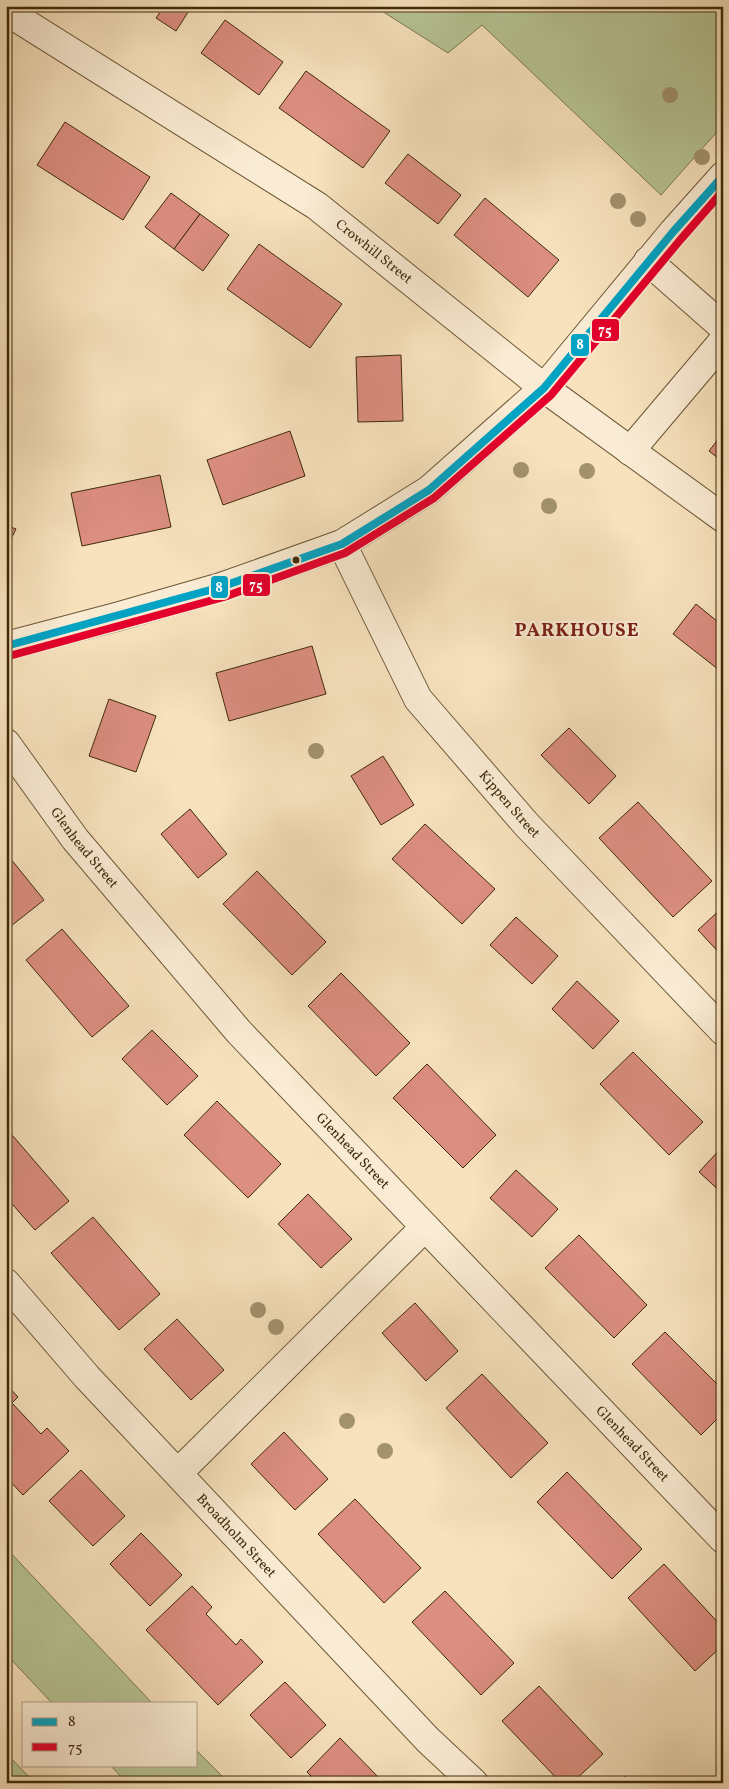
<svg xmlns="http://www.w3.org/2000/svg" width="729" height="1789" font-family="Vollkorn,serif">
<rect width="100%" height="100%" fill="#f7e2bd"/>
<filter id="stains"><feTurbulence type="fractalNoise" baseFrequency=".004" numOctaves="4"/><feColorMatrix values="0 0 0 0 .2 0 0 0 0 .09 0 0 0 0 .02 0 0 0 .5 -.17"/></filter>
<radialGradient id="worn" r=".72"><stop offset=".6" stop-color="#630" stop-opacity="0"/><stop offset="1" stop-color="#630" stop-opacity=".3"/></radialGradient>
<g fill="#b7c495" stroke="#7b7750">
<path d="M374,6H723V125L661,195L482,25L448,53Z"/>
<path d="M6,1548L152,1703H52L6,1654Z"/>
<path d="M196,1750L229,1783H127L110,1765H196Z"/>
<path d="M6,1753L35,1783H6Z"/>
</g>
<g fill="#dc8e81" stroke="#3f2a0a">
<path d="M154,6H192L176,31L156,18L161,11Z"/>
<path d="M225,20L283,62L259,95L201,53Z"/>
<path d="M306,71L390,131L363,168L279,108Z"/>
<path d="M65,122L150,177L123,220L37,165Z"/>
<path d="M408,154L461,195L438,224L385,183Z"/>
<path d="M171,193L200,214L174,249L145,227Z"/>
<path d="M485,198L559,260L528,297L454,235Z"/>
<path d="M200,214L229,235L203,271L174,249Z"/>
<path d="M259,244L342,304L310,348L227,289Z"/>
<path d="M401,355L403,421L358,422L356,357Z"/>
<path d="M290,431L305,476L223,505L207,460Z"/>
<path d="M723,433V462L709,451Z"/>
<path d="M160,475L171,527L82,546L71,493Z"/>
<path d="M6,525L16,529L6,549Z"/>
<path d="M696,604L723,626V673L673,634Z"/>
<path d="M312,646L326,694L229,721L216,673Z"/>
<path d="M109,699L156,716L136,772L89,756Z"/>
<path d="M569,728L616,776L589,804L541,755Z"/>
<path d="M383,756L414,805L381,825L351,776Z"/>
<path d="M638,802L712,881L673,917L599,838Z"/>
<path d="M190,809L227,854L198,878L161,834Z"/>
<path d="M425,824L495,889L462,924L392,859Z"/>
<path d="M6,853L44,900L11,926L6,920Z"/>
<path d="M257,871L326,942L292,975L223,904Z"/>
<path d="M723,907V957L698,930Z"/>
<path d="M516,917L558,956L532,984L490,945Z"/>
<path d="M62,929L129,1006L92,1037L26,960Z"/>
<path d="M341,973L410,1043L376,1076L308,1006Z"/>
<path d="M577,981L619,1021L593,1049L552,1009Z"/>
<path d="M152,1030L198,1076L167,1105L122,1059Z"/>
<path d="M633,1052L703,1122L669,1155L600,1084Z"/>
<path d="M427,1064L496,1135L463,1168L393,1098Z"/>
<path d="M217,1101L281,1164L248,1198L184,1135Z"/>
<path d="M6,1128L69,1201L35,1230L6,1197Z"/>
<path d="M723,1146V1194L699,1172Z"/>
<path d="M516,1170L558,1209L532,1237L490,1198Z"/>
<path d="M308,1194L352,1239L321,1268L278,1224Z"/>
<path d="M93,1217L160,1294L119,1330L51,1253Z"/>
<path d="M579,1235L647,1305L614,1338L545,1268Z"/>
<path d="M415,1303L458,1351L426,1381L382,1333Z"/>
<path d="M177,1319L224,1370L191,1400L144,1349Z"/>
<path d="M665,1332L723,1390V1413L701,1435L632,1364Z"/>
<path d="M482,1374L548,1443L511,1478L446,1408Z"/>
<path d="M6,1384L18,1397L12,1403L41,1434L47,1428L69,1451L23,1495L6,1477Z"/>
<path d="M284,1432L328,1479L295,1510L251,1464Z"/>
<path d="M81,1470L125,1516L93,1546L49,1501Z"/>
<path d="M567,1472L642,1549L612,1579L537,1502Z"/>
<path d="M355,1499L421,1568L384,1603L318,1534Z"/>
<path d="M141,1533L182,1575L150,1606L110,1564Z"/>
<path d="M664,1564L723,1628V1645L695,1671L628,1598Z"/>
<path d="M192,1586L212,1607L206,1614L236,1645L241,1639L263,1662L218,1705L146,1630Z"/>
<path d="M445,1591L514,1663L481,1695L412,1622Z"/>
<path d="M285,1682L326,1725L291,1758L250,1715Z"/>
<path d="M539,1686L603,1754L572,1783H561L502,1721Z"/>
<path d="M340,1738L384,1783H318L307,1772Z"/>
<path d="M625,1776L632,1783H619Z"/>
</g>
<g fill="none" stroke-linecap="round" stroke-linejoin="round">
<g stroke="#6d5837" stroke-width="30">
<g id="minor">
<path id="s1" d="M6,11L317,206L544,388L723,518"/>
<path d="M648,261L723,327"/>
<path d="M630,451L723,341"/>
<path id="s2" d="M342,544L418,699L526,824L723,1031"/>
<path d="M6,646L116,617L221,587L342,544L429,490L544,388L673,232L723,176"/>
<path id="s3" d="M6,743L75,839L239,1032L723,1539"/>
<path id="s4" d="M6,1283L87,1377L428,1740L474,1783"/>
<path d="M178,1473L425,1227"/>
</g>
</g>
<use href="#minor" stroke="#faecd4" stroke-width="28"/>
<g stroke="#faecd4" stroke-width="11">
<path id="bus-1" d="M6,646L221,587L342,544L429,490L544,388L673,232L723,176"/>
</g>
<g stroke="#faecd4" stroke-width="11">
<path id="bus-2" d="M9,656L224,597L345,553L434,498L551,395L681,239L723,191"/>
</g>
<use href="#bus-1" stroke="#03a3c4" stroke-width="8"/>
<use href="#bus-2" stroke="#e4002b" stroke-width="8"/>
</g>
<g fill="#a2926e">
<circle cx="670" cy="95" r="8"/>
<circle cx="702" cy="157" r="8"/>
<circle cx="618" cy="201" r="8"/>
<circle cx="638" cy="219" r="8"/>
<circle cx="521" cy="470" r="8"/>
<circle cx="587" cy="471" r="8"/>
<circle cx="549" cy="506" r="8"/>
<circle cx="316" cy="751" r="8"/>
<circle cx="258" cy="1310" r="8"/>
<circle cx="276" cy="1327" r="8"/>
<circle cx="347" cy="1421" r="8"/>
<circle cx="385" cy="1451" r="8"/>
</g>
<circle fill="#3f2a0a" stroke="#faecd4" stroke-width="2" cx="296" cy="560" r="4.5"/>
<g text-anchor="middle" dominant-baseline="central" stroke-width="4.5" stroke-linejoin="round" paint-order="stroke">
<g font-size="14" fill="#3f2a0a" stroke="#faecd4">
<text stroke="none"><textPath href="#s1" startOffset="440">Crowhill Street</textPath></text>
<text stroke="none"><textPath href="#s2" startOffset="312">Kippen Street</textPath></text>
<text stroke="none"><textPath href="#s3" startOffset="131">Glenhead Street</textPath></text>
<text stroke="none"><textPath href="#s3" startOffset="536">Glenhead Street</textPath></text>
<text stroke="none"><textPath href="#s3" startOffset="941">Glenhead Street</textPath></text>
<text stroke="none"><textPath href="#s4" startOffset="342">Broadholm Street</textPath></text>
</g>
<g font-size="19" font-weight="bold" letter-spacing="1" fill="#7a1f14" stroke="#faecd4">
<text x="577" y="631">PARKHOUSE</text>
</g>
</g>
<g stroke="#faecd4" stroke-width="2">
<rect x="591" y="318" width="29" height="24" rx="5" fill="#e4002b"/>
<rect x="570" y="333" width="20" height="24" rx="5" fill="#03a3c4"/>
<rect x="242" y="573" width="29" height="24" rx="5" fill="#e4002b"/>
<rect x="210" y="575" width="19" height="24" rx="5" fill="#03a3c4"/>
</g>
<g font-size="14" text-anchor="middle" font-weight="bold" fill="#fff">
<text x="605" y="335">75</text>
<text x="580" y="349">8</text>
<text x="256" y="590">75</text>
<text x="219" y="592">8</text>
</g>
<rect width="729" height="1789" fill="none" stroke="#f7e2bd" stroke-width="25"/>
<rect x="8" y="8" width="714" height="1774" fill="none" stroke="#3f2a0a" stroke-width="2.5"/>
<rect x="12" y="12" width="704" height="1764" fill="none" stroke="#3f2a0a"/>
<rect x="22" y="1702" width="175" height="65" fill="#faecd4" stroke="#af9e83"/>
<rect x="32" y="1718" width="25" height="8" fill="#03a3c4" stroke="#af9e83"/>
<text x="68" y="1726" font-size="15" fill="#3f2a0a">8</text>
<rect x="32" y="1743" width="25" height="8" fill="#e4002b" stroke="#af9e83"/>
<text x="68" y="1752" font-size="15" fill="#3f2a0a">75</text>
<rect width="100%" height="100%" filter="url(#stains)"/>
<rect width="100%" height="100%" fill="url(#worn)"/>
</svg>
